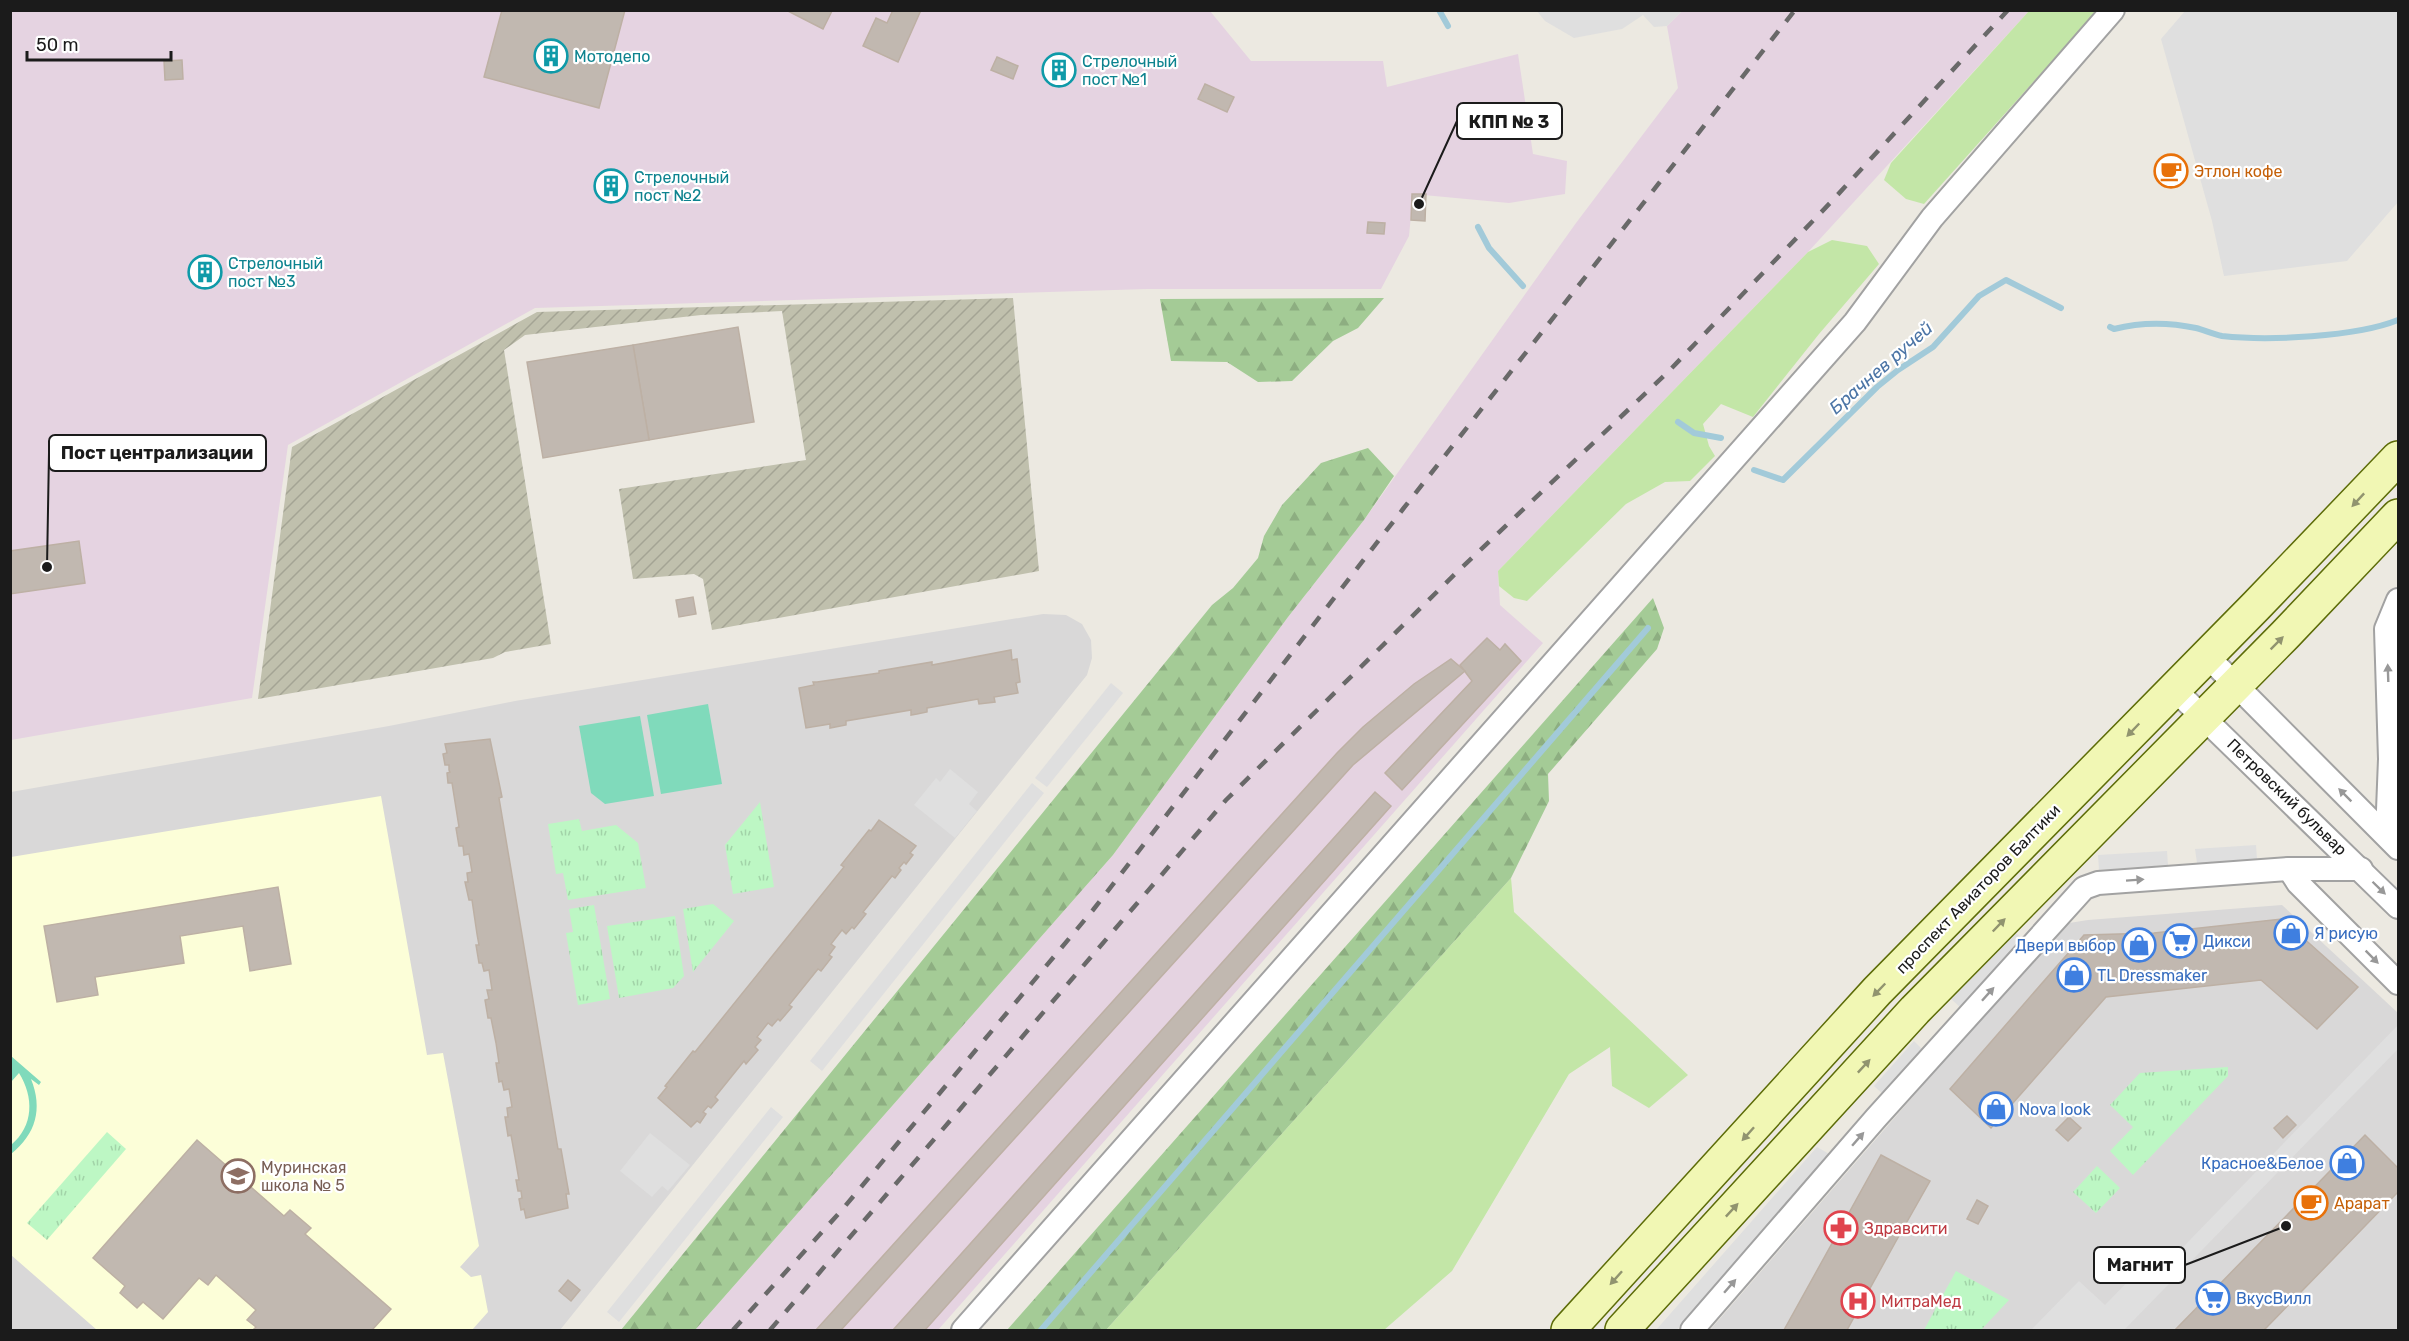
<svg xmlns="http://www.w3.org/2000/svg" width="2409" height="1341" font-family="Rubik,sans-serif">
<defs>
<pattern id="construction-furrows" width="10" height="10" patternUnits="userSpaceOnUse" patternTransform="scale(1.5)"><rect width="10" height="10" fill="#c0c0ad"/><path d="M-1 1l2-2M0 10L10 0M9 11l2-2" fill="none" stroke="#a4a494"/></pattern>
<pattern id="forest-firs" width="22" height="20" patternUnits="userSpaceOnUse" patternTransform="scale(1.5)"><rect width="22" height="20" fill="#a4cb96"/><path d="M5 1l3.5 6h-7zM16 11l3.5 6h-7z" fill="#8dae81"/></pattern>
<pattern id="park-tufts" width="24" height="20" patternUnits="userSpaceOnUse" patternTransform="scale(1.5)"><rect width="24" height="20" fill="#bdf7c4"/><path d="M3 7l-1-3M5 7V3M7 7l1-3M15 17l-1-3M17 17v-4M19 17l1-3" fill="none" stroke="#a2d3a8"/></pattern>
</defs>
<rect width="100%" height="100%" fill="#ece9e1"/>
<g fill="#d9d8d8">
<path d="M1043,614L1066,615L1082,624L1091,640L1092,658L1087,675L560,1330H11V792L389,726L515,701Z"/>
<path d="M2282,905L2398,1013V1330H1710L2063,924L2088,920Z"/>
</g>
<g fill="#e5d3e1">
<path d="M11,11H1210L1251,61H1383L1387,87L1518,54L1533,154L1567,161L1565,194L1509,203L1413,194L1409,236L1381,289H1147L535,308L288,445L252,698L11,740Z"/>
<path d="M1682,11H2029L1808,252L1498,571L1500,605L1543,643L938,1330H695L1113,855L1288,617L1364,520L1576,223L1678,88L1667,26Z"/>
</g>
<path fill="#fcfed8" d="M381,796L427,1055L443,1053L479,1246L460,1267L471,1277L481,1275L488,1312L472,1330H97L11,1255V857Z"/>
<path fill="url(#construction-furrows)" d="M1013,298L1039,571L712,630L703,579L694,574L633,579L619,489L806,460L782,311L701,315L525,335L504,350L551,644L505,652L493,658L258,699L292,447L537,312Z"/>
<g fill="#c3e6a7">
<path d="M2029,11H2097L1924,204L1906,199L1884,180L1891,163Z"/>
<path d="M1832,240L1867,246L1879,264L1819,334L1753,417L1721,404L1703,424L1709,446L1715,456L1690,481L1665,482L1626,504L1527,601L1514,598L1499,586L1498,571L1808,252Z"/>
<path d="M1511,878L1514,912L1688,1075L1649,1108L1612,1086L1610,1047L1569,1074L1452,1271L1384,1330H1106Z"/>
</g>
<g fill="url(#forest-firs)">
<path d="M1384,298L1358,328L1333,341L1292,381L1258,382L1227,362L1171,361L1160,299Z"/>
<path d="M1368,448L1394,476L1364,520L1288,617L1113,855L695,1330H621L1212,605L1233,588L1258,558L1264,536L1282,505L1321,463Z"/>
<path d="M1653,598L1664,628L1657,649L1548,774L1549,801L1511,878L1106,1330H1007Z"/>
</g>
<g fill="url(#park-tufts)">
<path d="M760,802L774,887L733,894L725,845Z"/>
<path d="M579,819L582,831L616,825L638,843L646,888L568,900L563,873L556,874L548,824Z"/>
<path d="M713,904L734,921L693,972L683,909Z"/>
<path d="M594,905L610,999L578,1005L566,933L573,932L569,909Z"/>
<path d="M675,916L684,976L673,988L619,998L607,926Z"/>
<path d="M2228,1067V1076L2133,1175L2110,1151L2133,1127L2110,1105L2140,1073Z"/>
<path d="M107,1132L126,1149L47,1240L27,1223Z"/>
<path d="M2097,1166L2120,1188L2096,1213L2073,1192Z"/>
<path d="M1956,1271L2009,1300L1981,1330H1924Z"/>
</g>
<g fill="#80dabb">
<path d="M708,704L722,784L661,794L647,715Z"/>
<path d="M640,716L654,796L605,804L591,793L579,726Z"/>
<path d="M11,1056L41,1082L39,1085L31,1079C43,1109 36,1134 11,1154V1145C34,1126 34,1097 19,1073L11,1082Z"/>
</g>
<g fill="#dfdfdf">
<path d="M1537,11H1682L1667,26L1654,27L1643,15L1622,29L1574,38L1545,21Z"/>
<path d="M2185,11H2398V202L2347,261L2224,276L2212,221L2161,39Z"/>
<path d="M1111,683L1123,693L1047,787L1035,778Z"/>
<path d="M950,769L978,792L969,804L977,811L955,838L914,805L936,778L940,782Z"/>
<path d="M1032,783L1044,793L822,1071L810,1061Z"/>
<path d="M2256,845L2257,859L2197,863L2195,849Z"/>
<path d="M2167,851L2168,865L2099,870L2098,855Z"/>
<path d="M2011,929L2022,938L1960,1007L1949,997Z"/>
<path d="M2398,1025V1049L2124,1330H2031L2079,1281L2105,1305L2146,1263L2158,1273Z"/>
<path d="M1914,1041L1923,1050L1883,1094L1874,1086Z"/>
<path d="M771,1107L783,1117L619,1322L607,1312Z"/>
<path d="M650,1133L690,1165L668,1191L662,1186L652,1197L620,1171Z"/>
<path d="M1817,1147L1831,1155L1677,1330H1656Z"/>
</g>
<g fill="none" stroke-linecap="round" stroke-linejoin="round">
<g stroke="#a2cad9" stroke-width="6">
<path d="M1439,10L1448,26"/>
<path d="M1478,227L1489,248L1523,286"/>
<path d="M2110,327L2114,329C2141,322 2168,322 2196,328C2204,330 2213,334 2222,336C2268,341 2356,337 2398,320"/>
<path d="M1678,422L1694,433L1721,438"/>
<path d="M1754,470L1783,480L1877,387L1898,370L1933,347L1979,296L2006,280L2061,308"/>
<path d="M1041,1330L1648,628"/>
</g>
</g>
<g fill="#c1b8b0" stroke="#bdb0a4" stroke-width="1.5">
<path d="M502,10H625L599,108L484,77Z"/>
<path d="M786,10H831L832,11L823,29Z"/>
<path d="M893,10H921L898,62L863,46L876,18L887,23Z"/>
<path d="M1055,56L1073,65L1062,85L1045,75Z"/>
<path d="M997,57L1018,66L1013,79L991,70Z"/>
<path d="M182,60L183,79L165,80L164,61Z"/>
<path d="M1205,84L1234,97L1227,112L1198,99Z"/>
<path d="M619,173L621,198L604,200L602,174Z"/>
<path d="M1412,194H1426L1425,221L1411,220Z"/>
<path d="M1368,222L1385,223L1384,234L1367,233Z"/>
<path d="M211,259L215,282L199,285L195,262Z"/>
<path d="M738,327L754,422L649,440L633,345Z"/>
<path d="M633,345L649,440L543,458L527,362Z"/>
<path d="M79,541L85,583L10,594V551Z"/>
<path d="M693,597L696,614L679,617L676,600Z"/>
<path d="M1487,638L1500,650L1505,644L1521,661L1402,790L1385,773L1472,681L1460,665Z"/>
<path d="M1011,650L1012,660L1017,659L1020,682L1016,683L1018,693L994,697L995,702L979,704L978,699L927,708V712L917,714L911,715V710L846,721V725L830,728V724L806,728L799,688L814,685L813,682H817L879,673V671L932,662V665Z"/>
<path d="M1451,659L1465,671L1353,765L841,1330H816L1337,753L1363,727L1414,684Z"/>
<path d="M490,739L502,797L499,798L556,1137L558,1149H561L569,1194H566L568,1208L526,1218L524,1209L521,1210L519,1199L522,1198L521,1191H518L516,1180H519L515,1157L511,1135L508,1136L505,1117H508L507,1108L512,1107L509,1089L504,1090L502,1081L499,1082L496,1063H499L496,1043L491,1018H488L485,1000L489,999L487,990H492L489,970L484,971L482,963H479L476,945H479L477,934L472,900H469L465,882H468L467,873L472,872L469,854L464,855L463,846H459L456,828L459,827L452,783H448L447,773L450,772L449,770V765H445L443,754L447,753L445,744Z"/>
<path d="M1375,792L1391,806L925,1330H893Z"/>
<path d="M879,820L916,846L910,853L913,855L906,864L904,862L899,868L901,870L895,878L892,876L863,912L866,914L854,929L852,927L846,934L842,930L831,944L835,947L829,955L832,957L821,971L818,969L789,1005L792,1007L780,1021L778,1019L772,1026L768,1023L757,1037L761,1040L755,1047L758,1050L746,1064L744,1061L715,1097L718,1100L711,1108L708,1106L703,1112L706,1114L700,1123L697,1121L691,1127L658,1098L667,1087L665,1086L693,1051L695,1052L844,867L841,865L869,830L871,831Z"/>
<path d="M278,887L291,964L250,971L243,926L180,936L184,963L95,977L98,995L57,1002L44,926Z"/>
<path d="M2282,919L2358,987L2317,1029L2261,980L2106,997L1991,1128L1950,1089L2084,935L2154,933Z"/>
<path d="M2287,1116L2296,1125L2283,1138L2274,1128Z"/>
<path d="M2069,1117L2081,1128L2068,1141L2056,1130Z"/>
<path d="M2365,1135L2398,1168V1192L2267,1327L2264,1330H2175Z"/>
<path d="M197,1140L284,1216L290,1210L311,1228L305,1234L391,1309L372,1330H253L256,1327L247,1320L256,1310L216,1275L208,1285L199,1278L163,1319L143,1302L137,1308L120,1293L125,1286L93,1258Z"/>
<path d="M1881,1155L1930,1181L1895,1243L1847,1330H1784Z"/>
<path d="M1977,1200L1988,1206L1978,1224L1967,1219Z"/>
<path d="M568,1280L580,1290L571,1301L559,1291Z"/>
</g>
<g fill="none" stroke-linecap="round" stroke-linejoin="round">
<g stroke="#a2a2a2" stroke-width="26">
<g id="street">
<path d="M2207,656L2398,848"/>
<path d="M2174,689L2398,907"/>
<path d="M2387,836L2390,759L2386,629L2398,600"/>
<path d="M2289,869L2298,883L2398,983"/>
<path d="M963,1330L1855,322L1932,218L2113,10"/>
<path d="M1692,1330L1876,1118L2084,888L2098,883L2289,869H2361"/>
</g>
</g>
<g stroke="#5d6c08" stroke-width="36">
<g id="secondary">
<path d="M1568,1330L1877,991L2256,606L2398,458"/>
<path d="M1622,1330L1915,1010L2285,635L2398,516"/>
</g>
</g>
<use href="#street" stroke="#fff" stroke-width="22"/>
<use href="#secondary" stroke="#f1f7b4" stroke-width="33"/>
<g stroke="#696969" stroke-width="4.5" stroke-dasharray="12 12" stroke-linecap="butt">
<path d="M733,1330L841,1211L1093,910L1403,509L1795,10"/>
<path d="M770,1330L1226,800L1455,574L1667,373L1831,202L2008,10"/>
</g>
</g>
<defs><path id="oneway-solid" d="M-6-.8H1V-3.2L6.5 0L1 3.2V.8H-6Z" transform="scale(1.5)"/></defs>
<g fill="#91946f">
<use href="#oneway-solid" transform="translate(2358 500) rotate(133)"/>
<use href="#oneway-solid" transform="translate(2277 643) rotate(-45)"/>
<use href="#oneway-solid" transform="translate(2133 730) rotate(134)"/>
<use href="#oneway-solid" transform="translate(1999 925) rotate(-46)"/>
<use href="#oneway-solid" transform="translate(1879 990) rotate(134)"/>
<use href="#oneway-solid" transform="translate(1864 1066) rotate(-47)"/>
<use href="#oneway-solid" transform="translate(1748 1134) rotate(132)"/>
<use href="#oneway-solid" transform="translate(1732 1210) rotate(-47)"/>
<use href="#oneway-solid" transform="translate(1616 1278) rotate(132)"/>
</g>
<g fill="#989898">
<use href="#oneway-solid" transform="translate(2388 673) rotate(-92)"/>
<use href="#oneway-solid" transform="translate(2345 795) rotate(-135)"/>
<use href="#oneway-solid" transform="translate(2135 880) rotate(-4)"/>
<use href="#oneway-solid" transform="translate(2379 888) rotate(44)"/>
<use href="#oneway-solid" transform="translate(2372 957) rotate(45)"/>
<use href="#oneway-solid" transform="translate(1988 994) rotate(-48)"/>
<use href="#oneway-solid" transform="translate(1858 1139) rotate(-49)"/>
<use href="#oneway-solid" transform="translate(1730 1286) rotate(-49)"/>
</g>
<defs>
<g id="building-ring" transform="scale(1.725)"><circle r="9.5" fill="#fff" stroke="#0f9aa8" stroke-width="1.5"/><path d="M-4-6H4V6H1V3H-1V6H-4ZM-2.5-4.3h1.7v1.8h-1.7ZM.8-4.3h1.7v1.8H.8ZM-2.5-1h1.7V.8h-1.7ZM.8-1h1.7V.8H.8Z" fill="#0f9aa8"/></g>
<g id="cafe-ring" transform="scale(1.725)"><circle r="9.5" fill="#fff" stroke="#e8710a" stroke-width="1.5"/><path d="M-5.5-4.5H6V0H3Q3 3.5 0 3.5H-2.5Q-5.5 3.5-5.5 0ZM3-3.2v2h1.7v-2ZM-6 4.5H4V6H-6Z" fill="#e8710a"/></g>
<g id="shop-ring" transform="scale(1.725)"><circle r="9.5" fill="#fff" stroke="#3f7fe0" stroke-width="1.5"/><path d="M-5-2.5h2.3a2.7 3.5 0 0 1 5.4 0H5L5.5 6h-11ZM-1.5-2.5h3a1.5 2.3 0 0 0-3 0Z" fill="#3f7fe0"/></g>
<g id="supermarket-ring" transform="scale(1.725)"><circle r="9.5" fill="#fff" stroke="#3f7fe0" stroke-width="1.5"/><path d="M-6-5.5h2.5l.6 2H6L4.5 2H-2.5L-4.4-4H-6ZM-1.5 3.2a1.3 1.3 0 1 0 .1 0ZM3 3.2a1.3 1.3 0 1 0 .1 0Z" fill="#3f7fe0"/></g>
<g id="school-ring" transform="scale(1.725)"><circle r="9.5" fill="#fff" stroke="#8d6e63" stroke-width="1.5"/><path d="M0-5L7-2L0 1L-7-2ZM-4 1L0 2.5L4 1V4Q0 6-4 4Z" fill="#8d6e63"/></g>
<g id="pharmacy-ring" transform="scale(1.725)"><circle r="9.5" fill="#fff" stroke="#e0444e" stroke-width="1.5"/><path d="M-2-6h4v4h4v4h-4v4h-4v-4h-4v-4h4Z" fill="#e0444e"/></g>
<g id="hospital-ring" transform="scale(1.725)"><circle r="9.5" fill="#fff" stroke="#e0444e" stroke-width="1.5"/><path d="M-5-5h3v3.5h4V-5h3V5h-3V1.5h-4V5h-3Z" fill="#e0444e"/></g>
</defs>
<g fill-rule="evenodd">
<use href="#building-ring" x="551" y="56"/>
<use href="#building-ring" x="1059" y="70"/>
<use href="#cafe-ring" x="2171" y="171"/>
<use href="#building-ring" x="611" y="186"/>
<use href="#building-ring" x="205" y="272"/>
<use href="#shop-ring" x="2291" y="933"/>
<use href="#supermarket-ring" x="2180" y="941"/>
<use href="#shop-ring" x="2139" y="945"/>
<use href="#shop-ring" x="2074" y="975"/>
<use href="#shop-ring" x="1996" y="1109"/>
<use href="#shop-ring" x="2347" y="1163"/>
<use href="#school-ring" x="238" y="1176"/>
<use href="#cafe-ring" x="2311" y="1203"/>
<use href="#pharmacy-ring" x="1841" y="1228"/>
<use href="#supermarket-ring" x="2213" y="1298"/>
<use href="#hospital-ring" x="1858" y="1301"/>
</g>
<g text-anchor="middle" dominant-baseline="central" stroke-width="4.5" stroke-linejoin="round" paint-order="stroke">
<g font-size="16" fill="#0d838f" stroke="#fff" text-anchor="start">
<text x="574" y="56">Мотодепо</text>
<text x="1082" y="61">Стрелочный<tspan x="1082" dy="18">пост №1</tspan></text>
<text x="634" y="177">Стрелочный<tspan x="634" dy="18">пост №2</tspan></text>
<text x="228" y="263">Стрелочный<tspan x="228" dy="18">пост №3</tspan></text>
</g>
<g font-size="16" fill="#c56008" stroke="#fff" text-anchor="start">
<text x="2194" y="171">Этлон кофе</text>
<text x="2334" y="1203">Арарат</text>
</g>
<g font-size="16" fill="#1b1b1b" stroke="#fff">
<text transform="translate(2287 797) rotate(44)">Петровский бульвар</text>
<text transform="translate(1978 889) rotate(-46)">проспект Авиаторов Балтики</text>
</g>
<g font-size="16" fill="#366cbe" stroke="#fff" text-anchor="start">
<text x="2314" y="933">Я рисую</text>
<text x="2203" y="941">Дикси</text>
<text x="2116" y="945" text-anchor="end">Двери выбор</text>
<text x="2097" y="975">TL Dressmaker</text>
<text x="2019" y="1109">Nova look</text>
<text x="2324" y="1163" text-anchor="end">Красное&amp;Белое</text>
<text x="2236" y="1298">ВкусВилл</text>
</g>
<g font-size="16" fill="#785e54" stroke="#fff" text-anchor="start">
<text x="261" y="1167">Муринская<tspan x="261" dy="18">школа № 5</tspan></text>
</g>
<g font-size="16" fill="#be3a42" stroke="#fff" text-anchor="start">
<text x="1864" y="1228">Здравсити</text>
<text x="1881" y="1301">МитраМед</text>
</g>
<g font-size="18" font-style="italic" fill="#4c75a6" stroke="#fff">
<text transform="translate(1881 368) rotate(-41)">Брачнев ручей</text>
</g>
</g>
<path fill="none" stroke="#1b1b1b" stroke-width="2" d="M1419 204L1457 121M47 567L49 453M2286 1226L2185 1265"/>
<g fill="#1b1b1b" stroke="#fff" stroke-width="2">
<circle cx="1419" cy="204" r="6"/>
<circle cx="47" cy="567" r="6"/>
<circle cx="2286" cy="1226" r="6"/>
</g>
<g fill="#fff" stroke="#1b1b1b" stroke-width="2">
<rect x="1457" y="103" width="105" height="36" rx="6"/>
<rect x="49" y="435" width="217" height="36" rx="6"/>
<rect x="2094" y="1247" width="91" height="36" rx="6"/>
</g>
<g font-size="18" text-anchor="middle" font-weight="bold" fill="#1b1b1b">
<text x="1509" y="128">КПП № 3</text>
<text x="157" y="459">Пост централизации</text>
<text x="2140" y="1271">Магнит</text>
</g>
<rect width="2409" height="1341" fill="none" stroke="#1b1b1b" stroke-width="24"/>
<path d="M27 51v9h144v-9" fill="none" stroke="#1b1b1b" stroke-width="3"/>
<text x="36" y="51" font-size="18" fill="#1b1b1b" stroke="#ffffff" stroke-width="4.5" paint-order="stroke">50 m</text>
</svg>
